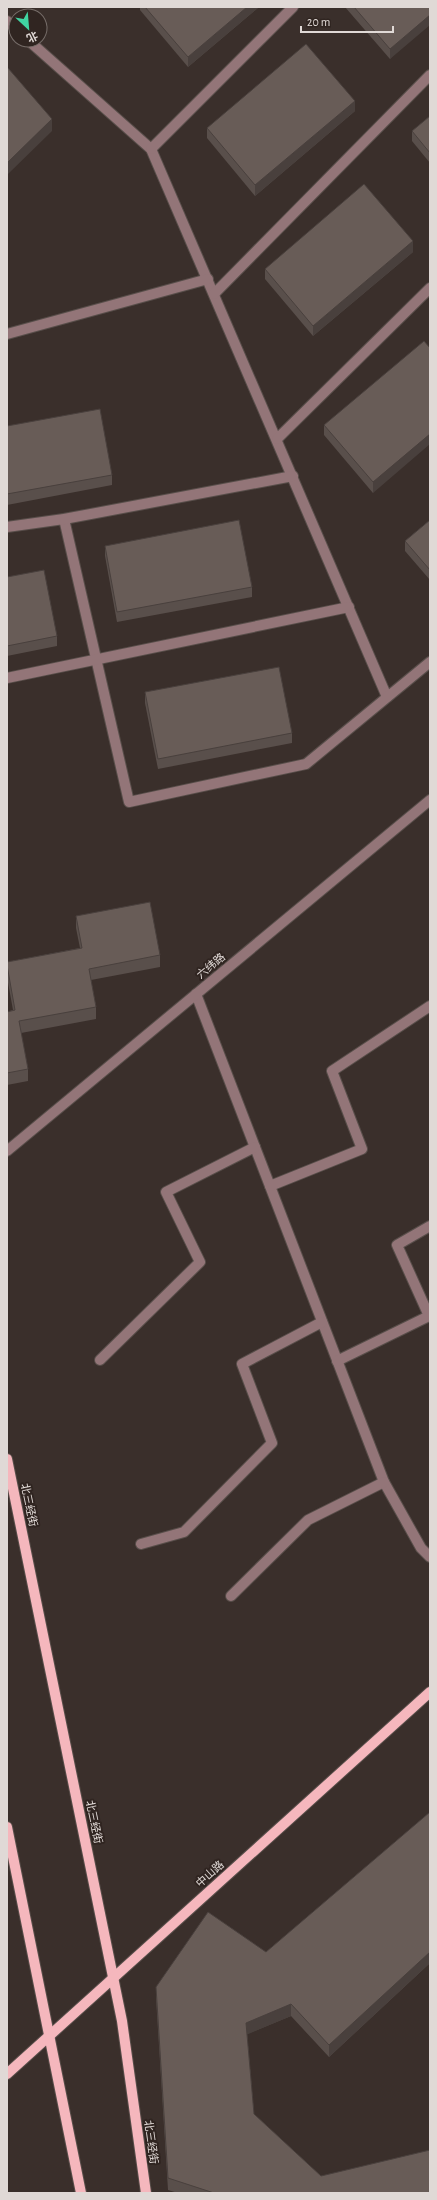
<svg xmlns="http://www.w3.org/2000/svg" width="437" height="2200" font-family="'Alegreya Sans','Noto Sans SC',sans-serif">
<rect width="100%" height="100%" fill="#3a2f2b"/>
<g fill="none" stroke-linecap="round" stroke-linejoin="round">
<g stroke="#584e4a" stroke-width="12">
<g id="minor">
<path d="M7,21L16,29"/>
<path d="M28,40L151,149L387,697"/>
<path d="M151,149L293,7"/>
<path d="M214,294L430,75"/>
<path d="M7,334L208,279"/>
<path d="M277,439L430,288"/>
<path d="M64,519L129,802L306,764L430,662"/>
<path d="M7,527L64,519L293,476"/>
<path d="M7,678L349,607"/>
<path d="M196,994L384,1482L421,1548L430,1557"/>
<path d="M7,1151L430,800"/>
<path d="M270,1186L362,1149L332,1071L430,1006"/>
<path d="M100,1360L200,1262L166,1192L255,1147"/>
<path d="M337,1361L429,1316L397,1245L430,1226"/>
<path d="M141,1544L184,1532L272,1443L242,1364L322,1322"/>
<path d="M231,1596L308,1520L384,1482"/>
</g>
</g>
<g stroke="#584e4a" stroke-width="12">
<g id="major">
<path d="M7,1459L122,2021L146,2193"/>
<path d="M7,1827L81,2193"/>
<path d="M7,2074L430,1692"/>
</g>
</g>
<use href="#minor" stroke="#937578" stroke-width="10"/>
<use href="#major" stroke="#f5b7bd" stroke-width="10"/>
</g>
<g fill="#594f4b">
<path d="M140,7H259L188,67L140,10Z"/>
<path d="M345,7H430L390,59Z"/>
<path d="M355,111L255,196L207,138V128Z"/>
<path d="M430,116V163L412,141V131Z"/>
<path d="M413,252L313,336L265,279V269Z"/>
<path d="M430,348L373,493L324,435V425Z"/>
<path d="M7,426L112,475V485L7,505Z"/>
<path d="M430,520V580L405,551V541Z"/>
<path d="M105,546L252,587V597L117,622L105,556Z"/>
<path d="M7,577L57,636V646L7,656Z"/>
<path d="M145,692L292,733V743L158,769L145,703Z"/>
<path d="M76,916L160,955V967L91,980L96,1007V1019L21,1033L28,1069V1081L7,1085V1012L13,1010L7,977V962L80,948L76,928Z"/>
<path d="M430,1812V1963L329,2057L291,2016L247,2034L254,2114L321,2176L430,2193H178L168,2190L156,1998V1987L266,1952Z"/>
</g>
<g fill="#49403d">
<path d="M247,7H259L188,67V57Z"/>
<path d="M430,15V25L390,59V49Z"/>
<path d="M355,101V111L255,196V185Z"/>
<path d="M52,119V131L7,175V163Z"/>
<path d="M413,241V252L313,336V326Z"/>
<path d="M430,434V444L373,493V482Z"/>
<path d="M430,1952V1963L329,2057V2045Z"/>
<path d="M291,2004V2016L246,2035V2023Z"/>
</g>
<g fill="#685c57" stroke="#49403d">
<path d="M145,7H247L188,57Z"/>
<path d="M354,7H430V15L390,49Z"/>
<path d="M306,44L355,101L255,185L207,128Z"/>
<path d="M8,68L52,119L7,163V70Z"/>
<path d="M430,116V153L412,131Z"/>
<path d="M364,184L413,241L313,326L265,269Z"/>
<path d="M424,341L430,348V434L373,482L324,425Z"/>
<path d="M100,409L112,475L7,494V426Z"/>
<path d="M239,520L252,587L117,612L105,546Z"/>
<path d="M430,520V570L405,541Z"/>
<path d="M44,570L57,636L7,646V577Z"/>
<path d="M279,667L292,733L158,759L145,692Z"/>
<path d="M150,902L160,955L89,969L96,1007L19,1021L28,1069L7,1073V1012L15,1010L7,965V962L82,948L76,916Z"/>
<path d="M430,1812V1952L329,2045L291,2004L246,2023L254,2114L321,2176L430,2150V2193H214L168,2178L156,1987L208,1912L266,1952Z"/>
</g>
<g text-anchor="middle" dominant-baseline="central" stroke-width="4" stroke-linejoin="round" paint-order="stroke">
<g font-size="11" fill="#e0d9d6" stroke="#302521">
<text transform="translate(211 966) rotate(-40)">六纬路</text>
<text transform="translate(29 1505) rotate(78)">北三经街</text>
<text transform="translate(94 1822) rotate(78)">北三经街</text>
<text transform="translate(210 1874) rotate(-42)">中山路</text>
<text transform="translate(151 2142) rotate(82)">北三经街</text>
</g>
</g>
<rect width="437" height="2200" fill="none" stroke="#e0d9d6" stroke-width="16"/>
<g transform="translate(28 28) rotate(154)"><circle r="19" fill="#302521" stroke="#766d69"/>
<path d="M0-3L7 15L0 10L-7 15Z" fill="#40d4a2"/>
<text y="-6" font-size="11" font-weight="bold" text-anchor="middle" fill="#e0d9d6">北</text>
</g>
<path d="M301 26v6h92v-6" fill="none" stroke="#e0d9d6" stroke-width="2"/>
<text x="307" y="26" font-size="12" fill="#e0d9d6" stroke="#302521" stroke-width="3" paint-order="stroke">20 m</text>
</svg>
